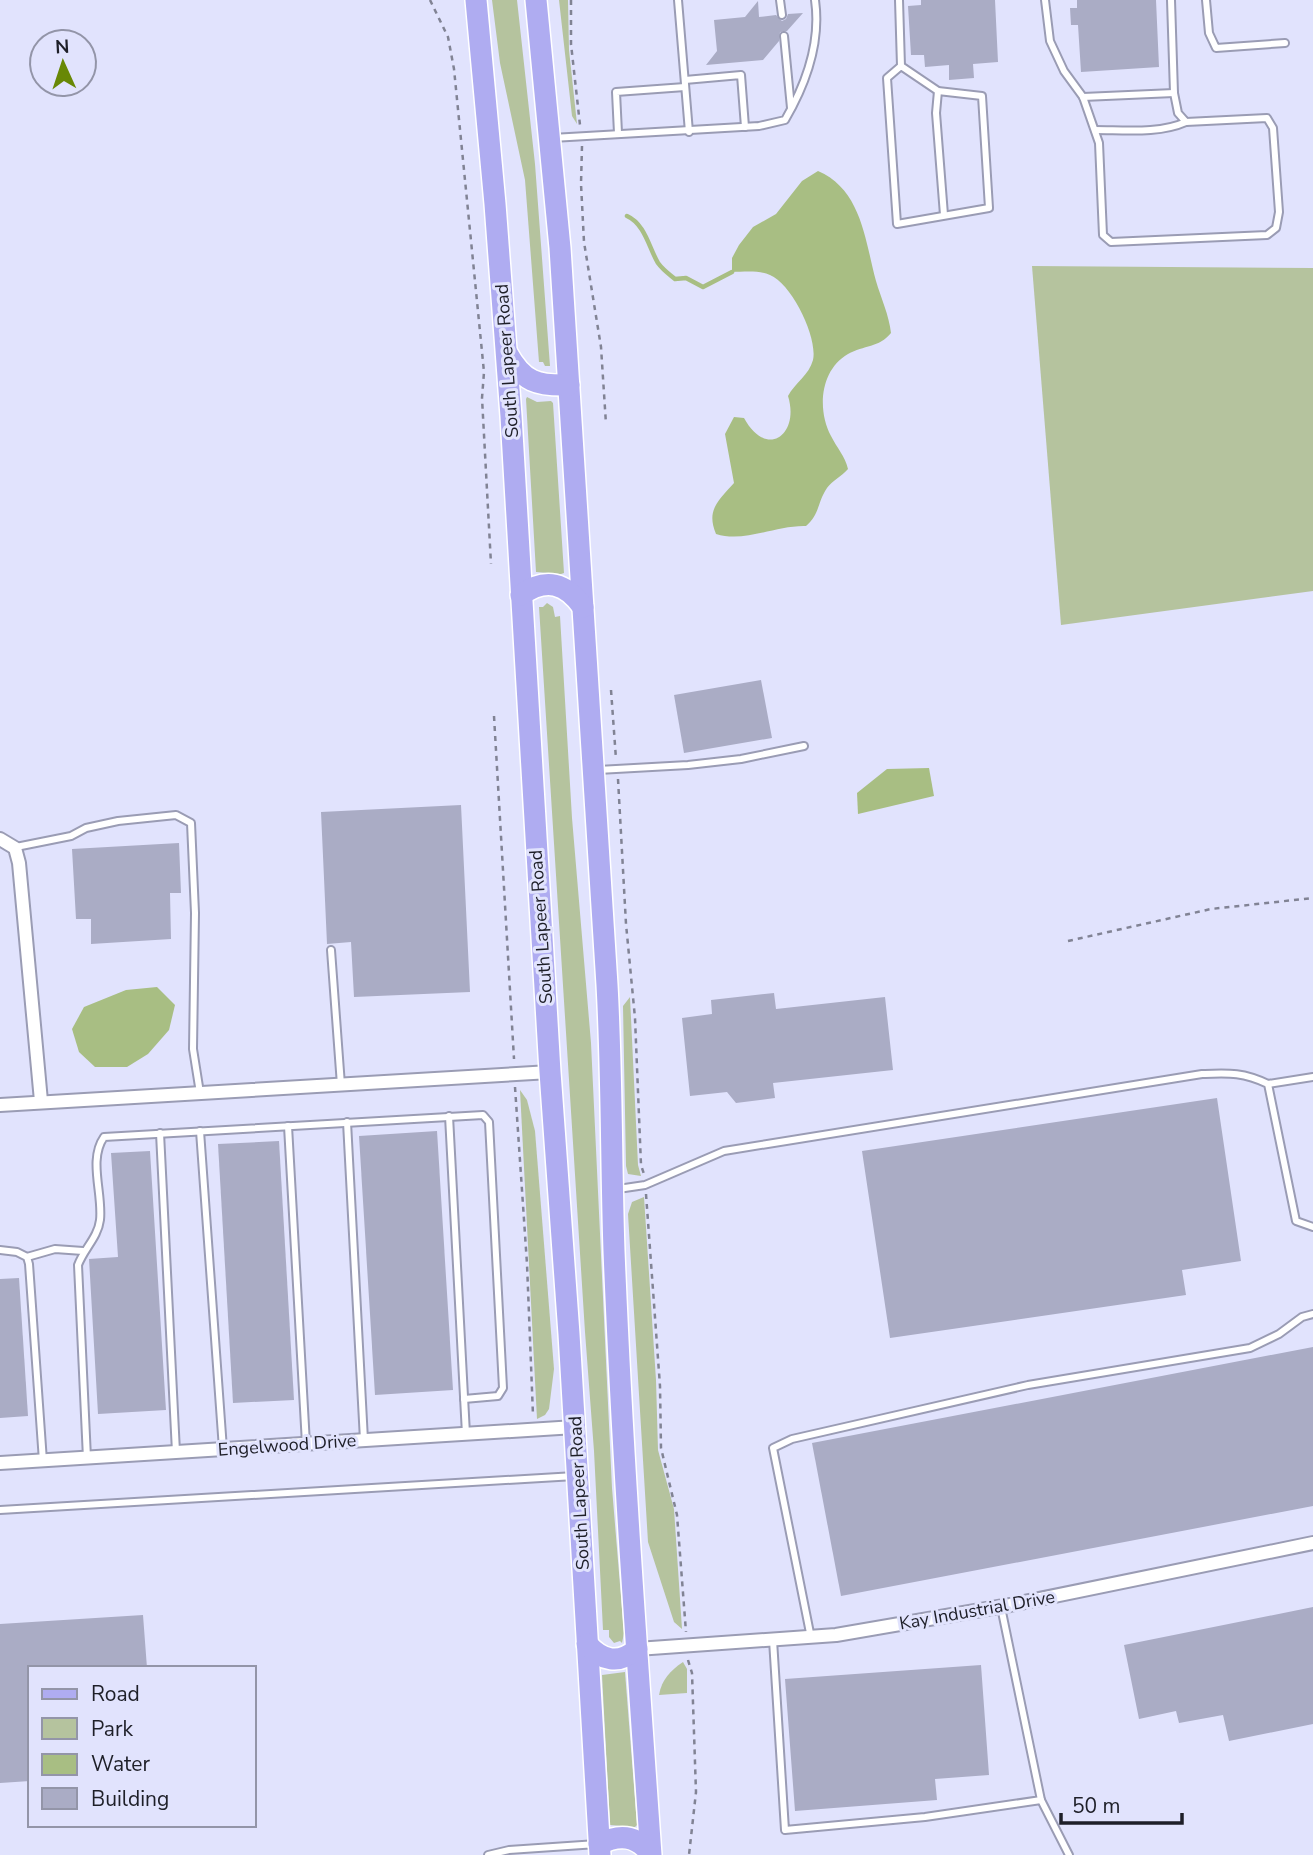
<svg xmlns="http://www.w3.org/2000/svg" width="1313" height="1855" font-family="'Nunito Sans',sans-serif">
<rect width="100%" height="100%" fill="#e1e3fd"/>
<g fill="#b5c39e">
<path d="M492,0H517L535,164L550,366H545L543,362H539L525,180L500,63Z"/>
<path d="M559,0H568L569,50L577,124L572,116Z"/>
<path d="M1032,266L1313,268V591L1061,625Z"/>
<path d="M527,397L537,402L551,401L553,403L564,573L561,574L536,572L526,399Z"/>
<path d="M547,603L553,607L555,617L560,616L572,818L591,1043L612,1488L624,1633L622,1643L620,1641L614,1643L609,1637V1630H603L594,1451L585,1332L539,607H543Z"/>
<path d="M630,997L638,1165L641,1176L628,1174L626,1166L623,1006Z"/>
<path d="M520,1090L527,1100L535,1131L554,1369L549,1409L545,1415L537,1419Z"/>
<path d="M644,1197L656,1380L658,1450L674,1509L682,1629L674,1622L648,1542L628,1214L632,1202Z"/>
<path d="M683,1662L687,1669V1693L659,1695C662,1679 670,1671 683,1662Z"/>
<path d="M625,1672L637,1825L635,1827L610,1825L602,1675Z"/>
</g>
<g fill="#a8be83">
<path d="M818,171C862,190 865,241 876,281C881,298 889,315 891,333C879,348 864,345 848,354C820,370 817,410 831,436C837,448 845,456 848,469C842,476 832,481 827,488C817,503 820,514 806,526C776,525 745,543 716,534C706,510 718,501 734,483L725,434L734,417L744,418C767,460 800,434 788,396C795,383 809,375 813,360C818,338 792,284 770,275C760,270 743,272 732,272V258L739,245L753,227L776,214L802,181Z"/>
<path d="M929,768L934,796L858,814L857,793L887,769Z"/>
<path d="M157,987L175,1005L169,1030L148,1054L127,1067H95L79,1052L72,1029L84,1007L126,990Z"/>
</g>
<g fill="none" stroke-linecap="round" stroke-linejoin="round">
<path stroke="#a8be83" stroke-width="4.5" d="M627,216C645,224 649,248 658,263C663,270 669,274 675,279L686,278L703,287L732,272"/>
</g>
<g fill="#aaacc5">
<path d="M921,0H995L998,62L973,64L974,78L949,80V65L925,67L924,55H911L908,6L921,5Z"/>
<path d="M1077,0H1156L1159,67L1081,72L1078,25H1071L1070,8H1077Z"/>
<path d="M758,1L759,17L776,15L782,21L786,19L788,14L803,13L787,31L780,32L779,41L763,60L706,65L717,51L714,20L745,17Z"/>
<path d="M761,680L772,738L684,753L674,695Z"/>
<path d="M461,805L470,992L354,997L351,942L327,944L321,812Z"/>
<path d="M179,843L181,893H170L171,939L91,944V919H76L72,849Z"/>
<path d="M774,993L776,1009L885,997L893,1070L773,1083L775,1098L736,1103L727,1092L690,1096L682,1018L712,1014L711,1000Z"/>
<path d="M1217,1098L1241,1261L1182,1270L1186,1295L890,1338L862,1151Z"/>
<path d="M437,1131L453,1390L375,1395L359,1136Z"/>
<path d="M279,1141L294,1400L233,1403L218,1144Z"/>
<path d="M150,1151L166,1410L98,1414L89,1259L118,1257L111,1153Z"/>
<path d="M19,1278L28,1416L0,1418V1279Z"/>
<path d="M1313,1347V1506L841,1596L812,1443Z"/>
<path d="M1313,1607V1724L1229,1741L1223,1715L1179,1723L1176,1711L1139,1719L1124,1645Z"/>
<path d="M143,1615L147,1668H30V1781L0,1783V1624Z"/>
<path d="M981,1665L989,1775L935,1779L937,1800L795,1811L785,1679Z"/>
</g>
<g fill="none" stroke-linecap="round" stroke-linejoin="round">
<g stroke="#9a9cb4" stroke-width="10">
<g id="service">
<path d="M678,0L689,132"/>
<path d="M780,0L782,15"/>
<path d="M899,0L901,66"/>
<path d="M1045,0L1050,41L1064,71L1083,97L1099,143L1103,235L1111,242L1267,235L1276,228L1279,212L1273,128L1267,118L1186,122L1178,113L1174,93L1171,0"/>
<path d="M1206,0L1209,33L1216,48L1285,43"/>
<path d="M784,36L791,108"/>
<path d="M901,66L938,91L982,96L989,208L897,224L887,78Z"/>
<path d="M685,80L741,75L745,127"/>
<path d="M938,91L936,113L944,215"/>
<path d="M1083,97L1174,93"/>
<path d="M1095,130C1124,130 1159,134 1186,122"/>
<path d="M618,133L616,92L685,87"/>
<path d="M552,138L759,126L785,120C806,84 821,42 815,0"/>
<path d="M598,770L688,765L741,759L804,746"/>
<path d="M16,847L71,836L86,828L118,821L176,815L191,823L195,913L193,1049L200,1093"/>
<path d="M331,950L341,1085"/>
<path d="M1268,1084L1313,1077"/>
<path d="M449,1116L466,1434"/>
<path d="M347,1122L364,1440"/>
<path d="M288,1126L306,1444"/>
<path d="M200,1131L223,1449"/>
<path d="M160,1133L176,1452"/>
<path d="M618,1189L645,1185L724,1151L1202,1074C1229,1073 1243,1072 1268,1084L1296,1221L1313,1227"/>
<path d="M0,1250L17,1252L27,1257L29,1264L43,1461"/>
<path d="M27,1257L55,1249L83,1251"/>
<path d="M87,1458L78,1265C84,1249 98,1237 100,1220C103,1193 88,1160 104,1137L483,1115L489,1122L503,1388L498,1396L464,1399"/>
<path d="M0,1510L575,1476"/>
<path d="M811,1638L773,1448L792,1439L1028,1385L1250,1348L1279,1334L1302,1317L1313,1314"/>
<path d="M773,1640L785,1830L925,1817L1041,1800L1001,1607"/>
<path d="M1041,1800L1069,1855"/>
<path d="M488,1855L509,1850L597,1844"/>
</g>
</g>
<g stroke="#9a9cb4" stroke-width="16">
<g id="minor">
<path d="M0,839L15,848L19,863L41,1101"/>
<path d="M0,1105L550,1072"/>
<path d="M0,1463L575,1427"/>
<path d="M637,1649L836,1635L1010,1605L1313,1543"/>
</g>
</g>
<g stroke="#fff" stroke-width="24">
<g id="primary">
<path d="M476,0L495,204L511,416L550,1072L569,1334L600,1855"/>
<path d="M536,0L560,248L607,985C612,1074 611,1162 614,1251C622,1452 637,1654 651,1855"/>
<path d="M507,353C523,382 537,386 569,385"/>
<path d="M521,595C546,577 566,583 583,607"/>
<path d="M587,1644C602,1661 619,1665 637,1649"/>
<path d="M599,1844C619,1834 636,1835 650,1853"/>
</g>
</g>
<g stroke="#818394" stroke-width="2.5" stroke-dasharray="5 5" stroke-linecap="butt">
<path d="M430,0L448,37L454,69L484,372L482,398L491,564"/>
<path d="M571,0V44L580,125"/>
<path d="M582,146L581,184L584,242L601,347L606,424"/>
<path d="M611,690L616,759"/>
<path d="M494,716L514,1059"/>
<path d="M618,779L626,924L635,1018L641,1165L644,1174"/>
<path d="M1068,941L1211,909L1313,898"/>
<path d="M515,1087L527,1264L533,1415"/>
<path d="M646,1194L660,1386L661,1448L677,1515L686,1632"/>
<path d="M688,1660L692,1673L696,1792L689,1855"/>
</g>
<use href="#service" stroke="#fff" stroke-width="6"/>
<use href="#minor" stroke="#fff" stroke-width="12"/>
<use href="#primary" stroke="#afacf1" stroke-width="21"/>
</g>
<g text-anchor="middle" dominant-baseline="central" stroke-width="6" stroke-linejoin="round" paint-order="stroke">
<g font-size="18" fill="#1e1f28" stroke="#e1e3fd">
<text transform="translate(507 361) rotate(-94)">South Lapeer Road</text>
<text transform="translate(541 927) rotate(-94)">South Lapeer Road</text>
<text transform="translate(287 1445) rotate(-4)">Engelwood Drive</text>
<text transform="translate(579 1493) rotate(-93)">South Lapeer Road</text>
<text transform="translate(977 1610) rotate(-10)">Kay Industrial Drive</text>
</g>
</g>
<rect x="28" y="1666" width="228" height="161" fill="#e1e3fd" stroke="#9395a8" stroke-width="2"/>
<rect x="42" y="1689" width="35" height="10" fill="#afacf1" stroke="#9395a8" stroke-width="2"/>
<text x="91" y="1701" font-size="21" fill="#1e1f28">Road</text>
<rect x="42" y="1718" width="35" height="21" fill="#b5c39e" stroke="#9395a8" stroke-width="2"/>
<text x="91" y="1736" font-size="21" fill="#1e1f28">Park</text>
<rect x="42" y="1754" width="35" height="21" fill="#a8be83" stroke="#9395a8" stroke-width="2"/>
<text x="91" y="1771" font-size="21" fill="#1e1f28">Water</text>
<rect x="42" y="1788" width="35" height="21" fill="#aaacc5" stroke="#9395a8" stroke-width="2"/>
<text x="91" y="1806" font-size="21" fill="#1e1f28">Building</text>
<g transform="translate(63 63) rotate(357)"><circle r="33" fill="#e1e3fd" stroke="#9395a8" stroke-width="2"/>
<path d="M0-5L12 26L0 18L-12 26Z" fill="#688806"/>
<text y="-10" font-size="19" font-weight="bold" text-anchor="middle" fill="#1e1f28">N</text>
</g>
<path d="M1061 1813v10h121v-10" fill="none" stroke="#1e1f28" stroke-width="3.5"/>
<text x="1072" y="1813" font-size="21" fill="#1e1f28" stroke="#e1e3fd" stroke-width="5" paint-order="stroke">50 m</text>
</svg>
